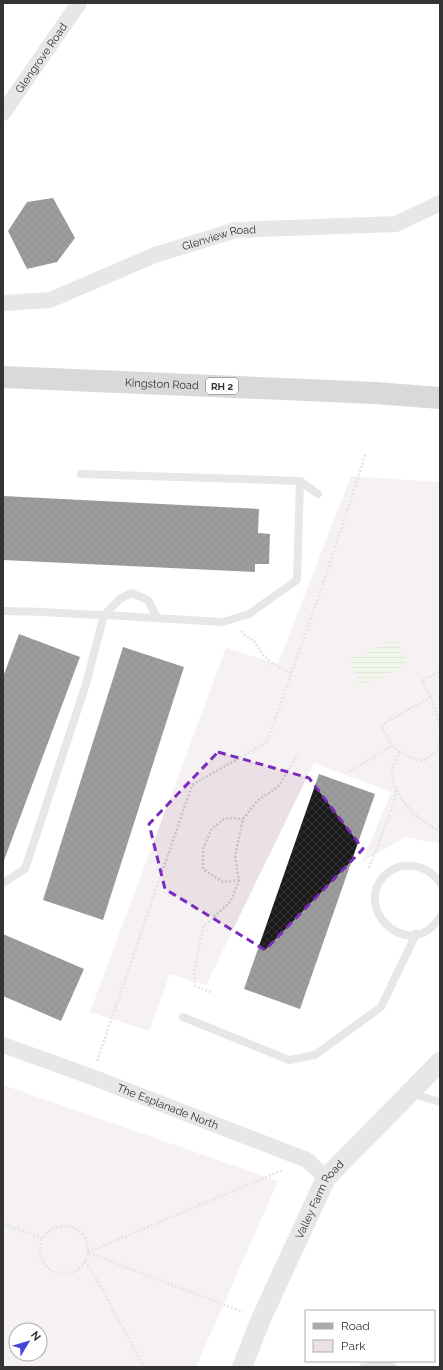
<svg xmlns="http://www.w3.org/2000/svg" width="443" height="1370" font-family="Raleway,sans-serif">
<defs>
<pattern id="water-rules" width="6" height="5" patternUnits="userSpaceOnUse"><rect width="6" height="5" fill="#dfecd1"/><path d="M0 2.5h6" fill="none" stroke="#c0cbb4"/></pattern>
<pattern id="building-cross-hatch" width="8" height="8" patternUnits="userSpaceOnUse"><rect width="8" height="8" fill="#1a1a1a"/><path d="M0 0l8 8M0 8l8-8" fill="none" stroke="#333"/></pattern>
</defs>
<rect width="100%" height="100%" fill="#fff"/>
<g fill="#ebe0e5" fill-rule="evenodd">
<path d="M351,476L440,482V844L406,837L362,862L391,792L314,763L206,985L170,974L149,1031L90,1012L226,648L278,664Z"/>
<path d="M3,1085L278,1181L196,1367H3ZM16,1330H40V1354H16Z"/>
</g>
<path fill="url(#water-rules)" d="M396,639L408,665L361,686L349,660Z"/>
<g fill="url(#building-cross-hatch)">
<path d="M53,198L75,238L57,262L27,269L8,231L27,202Z"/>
<path d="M3,496L259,509L258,533L270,534L269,564H255V572L3,560Z"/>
<path d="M19,634L80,657L3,863V677Z"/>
<path d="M123,647L184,667L103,920L43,900Z"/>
<path d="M319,774L375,794L300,1009L244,989Z"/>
<path d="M3,934L84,969L61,1021L3,996Z"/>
</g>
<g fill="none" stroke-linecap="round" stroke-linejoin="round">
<g stroke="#c3c3c3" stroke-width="2.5" stroke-dasharray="2 2" stroke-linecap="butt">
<path d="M242,631L244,635L254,641L263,655L274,665L292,673"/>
<path d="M431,697L421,681L440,671"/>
<path d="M392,746C402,754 411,759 423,761C432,756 438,752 440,741"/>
<path d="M399,752C397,758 392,767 392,773C392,797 420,822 440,831"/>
<path d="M350,771L392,746L381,725L431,697L440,726"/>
<path d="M369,868L394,803L396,790"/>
<path d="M239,880L223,882L203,869V849L211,830L224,819L229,818L243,819"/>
<path d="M211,992L195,986L194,973L203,927L231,901L239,880L235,856L243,819L257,801L278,787L297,755"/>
<path d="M97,1061L192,785L267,742L321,590L366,453"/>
<path d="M3,1224L43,1238"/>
<circle cx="64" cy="1250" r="24"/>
<path d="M88,1252L283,1170"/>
<path d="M89,1253L243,1312"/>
<path d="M85,1261L101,1287L144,1367"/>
</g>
<g stroke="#cacaca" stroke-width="8">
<path d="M81,474L300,481L318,494"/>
<path d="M3,611C37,611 71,614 104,615L86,684L25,869L3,883"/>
<path d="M104,615L223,622L249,614L297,580L300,481"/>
<path d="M104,615L120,599L131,593L148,600L157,618"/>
<path d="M440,883C432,871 420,865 406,866C398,866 390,870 384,876C355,907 401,955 432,927C435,924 437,920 440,917"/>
<path d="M183,1017L289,1060L315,1055L381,1007L416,934"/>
<path d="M411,1093L440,1102"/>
<path d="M363,1367L388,1363L393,1367"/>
</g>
<g stroke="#cacaca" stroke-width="16">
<path id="s1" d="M3,113L79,3"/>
<path id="s2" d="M3,303L50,300L155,255L236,230L396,224L440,203"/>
<path id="s3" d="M3,1045L92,1077L307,1160L326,1178"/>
</g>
<path stroke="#cacaca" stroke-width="20" id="s4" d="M242,1367L261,1319L326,1178L440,1062"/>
<path stroke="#ababab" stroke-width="22" id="s5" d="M3,377L375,393L440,398"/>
</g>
<path d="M0 0H443V1370H0ZM218,752L309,778L363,849L265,950L165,889L149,824Z" fill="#fff" fill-opacity=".55" fill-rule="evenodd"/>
<path fill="none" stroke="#7b2cbf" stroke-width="3" stroke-dasharray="8 5" stroke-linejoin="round" d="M218,752L309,778L363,849L265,950L165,889L149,824Z"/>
<g text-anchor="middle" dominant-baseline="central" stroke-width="4" stroke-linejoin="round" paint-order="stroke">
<rect fill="#fff" stroke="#707070" stroke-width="1" x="206" y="378" width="32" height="16" rx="3"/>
<g font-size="10" font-weight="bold" fill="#333">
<text x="222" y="386">RH 2</text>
</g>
<g font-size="11" fill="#333" stroke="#fff">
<text stroke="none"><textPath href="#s1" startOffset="67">Glengrove Road</textPath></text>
<text stroke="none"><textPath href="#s2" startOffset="228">Glenview Road</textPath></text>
<text stroke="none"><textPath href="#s5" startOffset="159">Kingston Road</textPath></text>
<text stroke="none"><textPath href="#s3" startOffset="176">The Esplanade North</textPath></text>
<text stroke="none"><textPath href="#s4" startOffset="185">Valley Farm Road</textPath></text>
</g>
</g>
<rect width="443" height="1370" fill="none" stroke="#333333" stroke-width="8"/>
<rect x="305" y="1310" width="130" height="52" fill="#ffffff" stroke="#adadad"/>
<rect x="313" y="1323" width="20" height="6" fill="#ababab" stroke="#adadad"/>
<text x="341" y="1330" font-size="12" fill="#333333">Road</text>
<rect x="313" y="1340" width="20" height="12" fill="#ebe0e5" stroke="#adadad"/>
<text x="341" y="1350" font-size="12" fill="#333333">Park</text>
<g transform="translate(28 1342) rotate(52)"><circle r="19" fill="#ffffff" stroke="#adadad"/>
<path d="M0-3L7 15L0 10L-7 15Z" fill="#4644db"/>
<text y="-6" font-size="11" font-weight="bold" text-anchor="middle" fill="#333333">N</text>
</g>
</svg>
